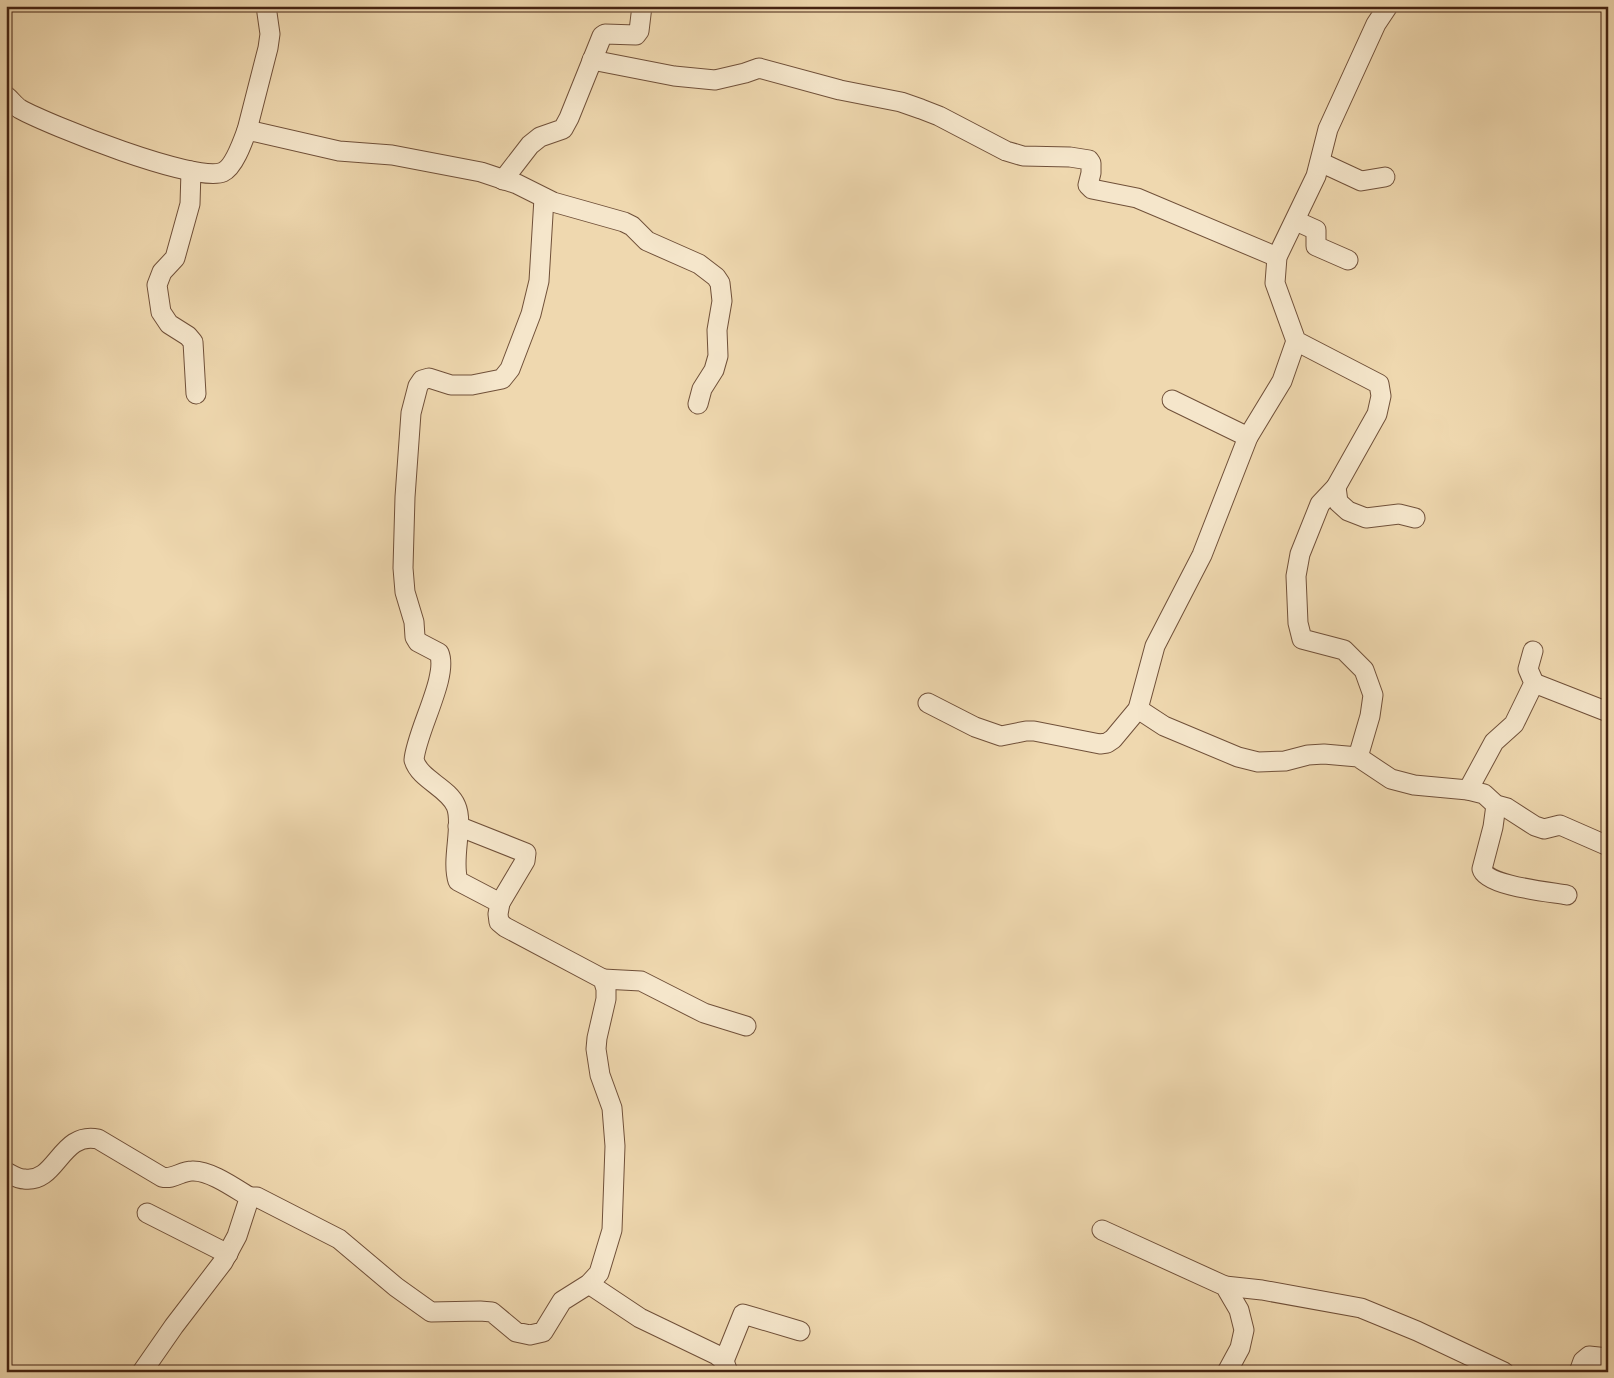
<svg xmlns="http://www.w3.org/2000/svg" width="1614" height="1378" font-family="'Libre Caslon Text',serif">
<rect width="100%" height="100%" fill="#efd8af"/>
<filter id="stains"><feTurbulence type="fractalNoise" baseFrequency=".004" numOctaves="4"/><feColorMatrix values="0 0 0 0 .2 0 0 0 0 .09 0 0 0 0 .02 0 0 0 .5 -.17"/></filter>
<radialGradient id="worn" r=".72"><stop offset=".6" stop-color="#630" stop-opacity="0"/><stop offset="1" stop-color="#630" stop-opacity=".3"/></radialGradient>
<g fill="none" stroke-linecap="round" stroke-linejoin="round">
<g stroke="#705039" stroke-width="21">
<g id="minor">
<path d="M592,60L674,76L715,80L745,73L759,68L840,90L901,102L921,109L939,116L1006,151L1023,156L1070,157L1089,160L1091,163V173L1088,185L1092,189L1137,198L1277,257"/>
<path d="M6,96C11,100 15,106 20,109C49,125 196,184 223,172C234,167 243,141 247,130L339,151L392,155L481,172L517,184L553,202L624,222L632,226L647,241L699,264L716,277L720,283L722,301L717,330L718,356L714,370L702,389L698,404"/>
<path d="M247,130L268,48L270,34L266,6"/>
<path d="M1320,162L1361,181L1385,177"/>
<path d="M191,171L190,204L175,258L162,272L157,285L161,312L169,324L188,336L193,342L196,394"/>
<path d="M503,180L530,145L540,137L563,129L569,118L602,36L605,34L636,35L639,31L642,6"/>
<path d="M1296,221L1316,230V246L1348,260"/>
<path d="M1172,400L1248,437"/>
<path d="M1336,487L1338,502L1348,511L1366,518L1399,514L1415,518"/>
<path d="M1534,683L1608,712"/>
<path d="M928,703L975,727L1001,736L1026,731H1034L1100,744L1107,743L1113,739L1138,709L1155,646L1202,555L1248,437L1282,381L1296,341"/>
<path d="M1138,709L1164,726L1238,757L1258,762L1285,761L1308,755L1324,754L1358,757L1391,779L1414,785L1468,790L1484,794L1496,805L1507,808L1535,826L1544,829L1560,825L1608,846"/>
<path d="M1358,757L1370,716L1373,695L1364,670L1344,650L1302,639L1298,623L1296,576L1300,554L1320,504L1336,487L1377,414L1381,396L1379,384L1296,341L1275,283L1277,257L1316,176L1328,129L1376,24L1388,6"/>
<path d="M1468,790L1494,742L1514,724L1534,683L1528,669L1533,651"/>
<path d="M1496,805L1493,827L1482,869C1486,886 1551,892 1567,895"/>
<path d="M458,826L526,853L525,861L500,903"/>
<path d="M603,979L641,981L704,1013L746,1026"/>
<path d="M6,1172C12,1175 18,1179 24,1179C57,1184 60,1131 98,1139L162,1177C173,1180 181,1171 192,1171C210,1170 236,1189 251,1198"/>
<path d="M147,1213L228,1254"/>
<path d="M1102,1230L1225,1286L1239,1310L1244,1330L1240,1348L1227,1372"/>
<path d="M589,1284L640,1318L717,1355L724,1361L728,1372"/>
<path d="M1225,1286L1262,1290L1361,1308L1417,1331L1504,1372"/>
<path d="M724,1361L743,1314L800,1331"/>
<path d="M142,1372L174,1326L223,1262L237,1236L249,1199L252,1197H257L339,1239L396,1287L431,1312L480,1311L492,1312L516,1332L530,1335L543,1332L562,1301L589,1284L599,1273L612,1230L615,1146L612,1108L600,1075L596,1049L597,1038L606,999V989L603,979L505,927L499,922L498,914L500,903L458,881C451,859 464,824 456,806C448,787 420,780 414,760C416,732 449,676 439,653L418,642L415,637L414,622L405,592L403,568L405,497L411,413L418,386L422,380L429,378L451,385H472L502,379L510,369L531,314L539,281L544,198"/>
<path d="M1579,1372L1583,1361L1589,1356L1608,1358"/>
</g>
</g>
<use href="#minor" stroke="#f5e6cb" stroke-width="19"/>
</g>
<rect width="1614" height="1378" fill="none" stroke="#efd8af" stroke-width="25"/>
<rect x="8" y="8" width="1599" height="1363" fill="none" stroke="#452312" stroke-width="2.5"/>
<rect x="12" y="12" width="1589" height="1353" fill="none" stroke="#452312"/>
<rect width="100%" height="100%" filter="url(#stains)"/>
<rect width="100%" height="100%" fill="url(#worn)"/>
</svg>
